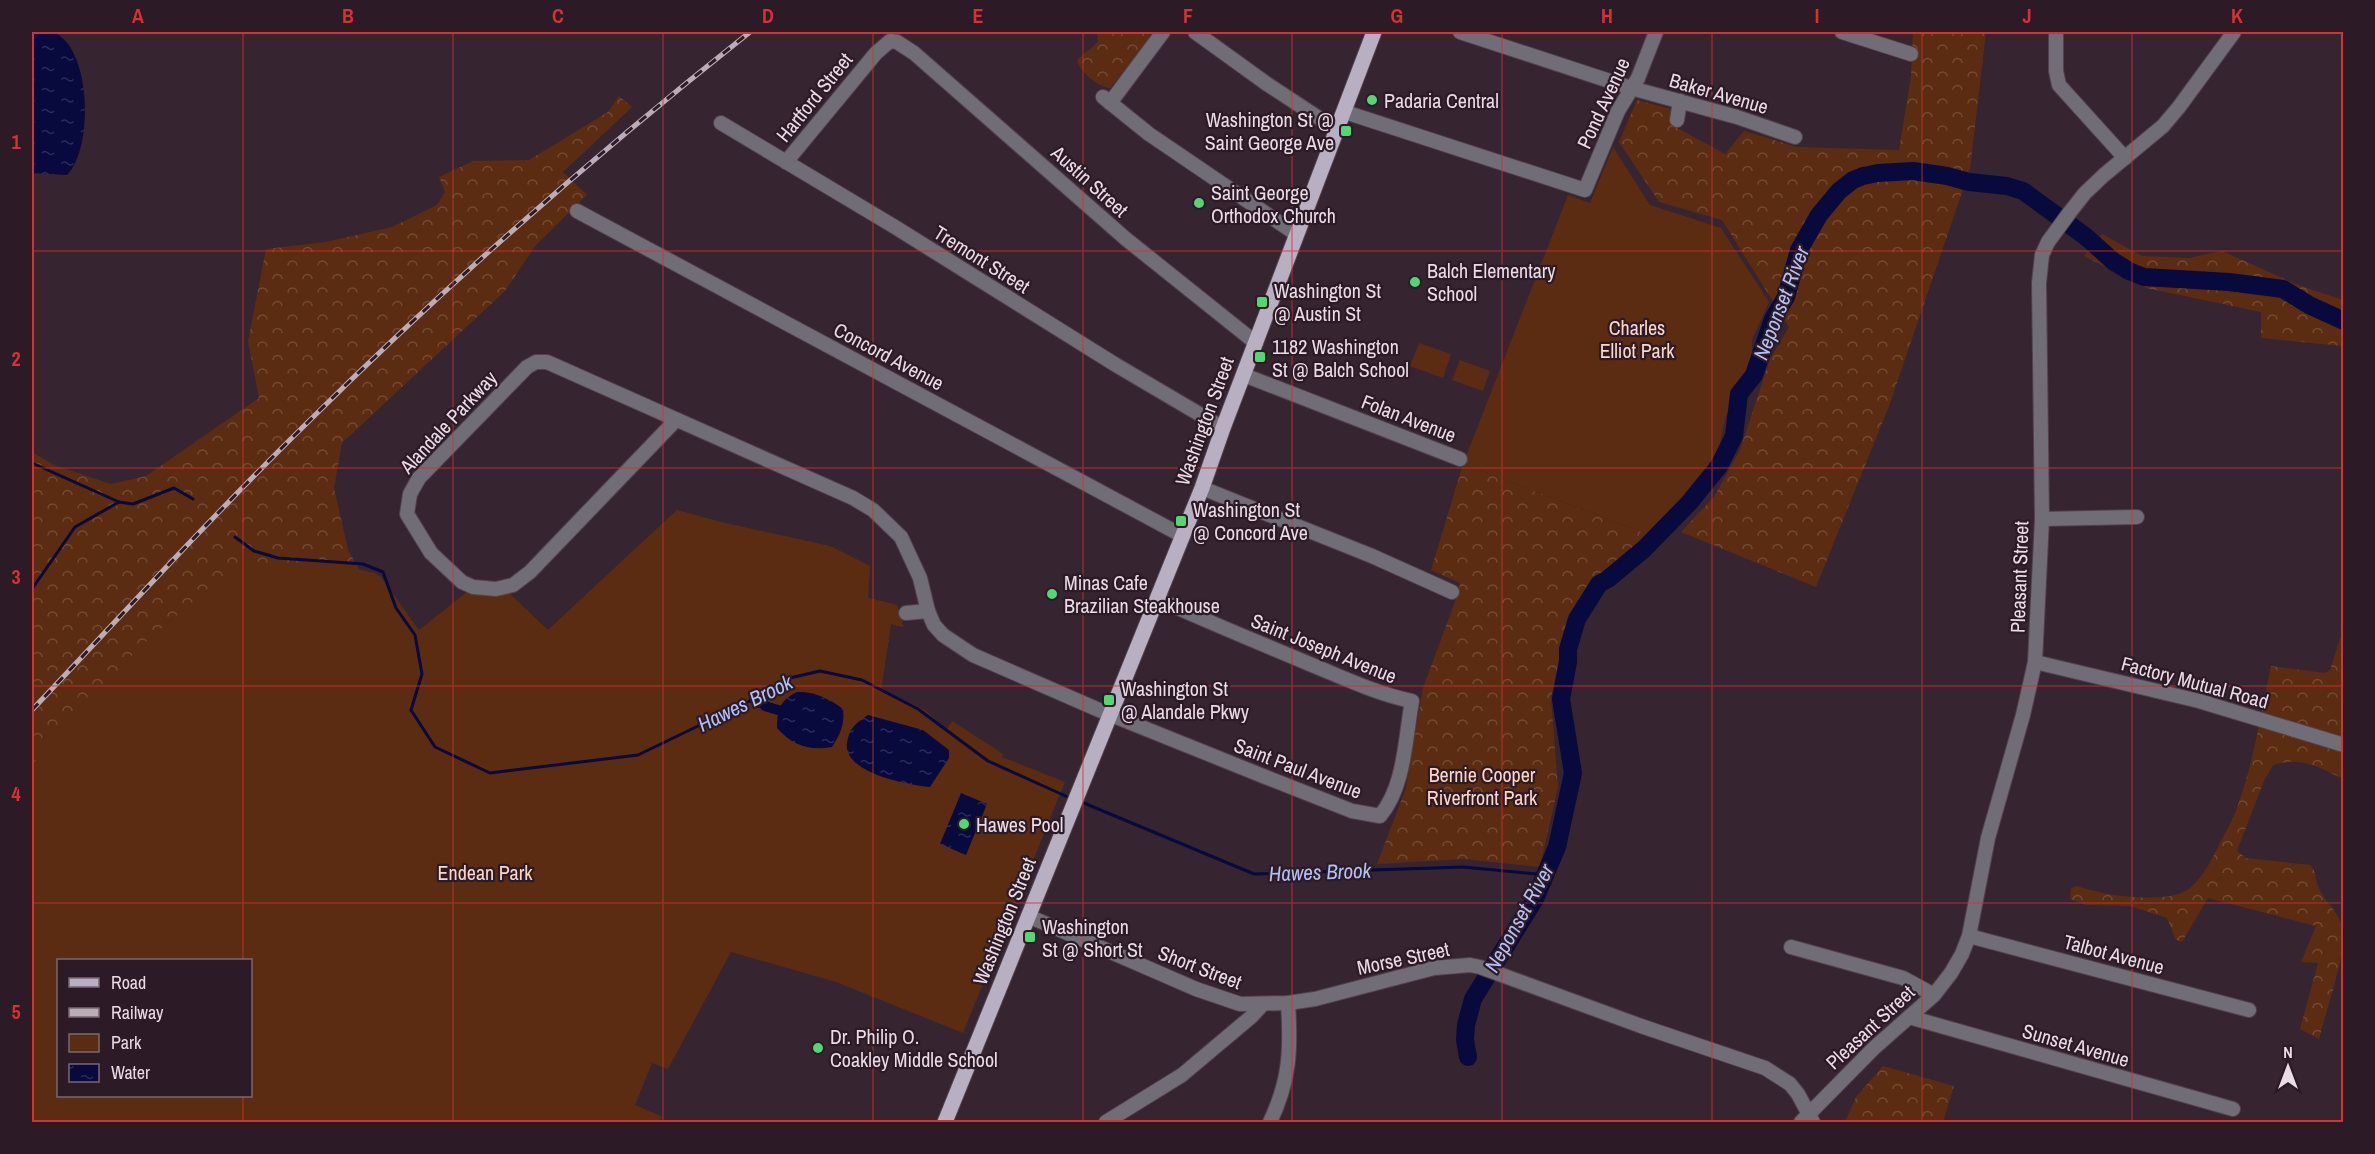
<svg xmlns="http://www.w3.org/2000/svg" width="2375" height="1154" font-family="'Archivo Narrow',sans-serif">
<defs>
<pattern id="forest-crowns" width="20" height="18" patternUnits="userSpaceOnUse" patternTransform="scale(1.5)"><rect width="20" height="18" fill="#5b2c12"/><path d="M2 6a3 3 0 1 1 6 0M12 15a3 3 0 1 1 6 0" fill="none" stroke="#734a34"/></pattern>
<pattern id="water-ripples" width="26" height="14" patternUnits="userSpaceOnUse" patternTransform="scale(1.5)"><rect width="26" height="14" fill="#08093d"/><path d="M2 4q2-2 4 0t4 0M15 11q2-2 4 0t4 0" fill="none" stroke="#2c2c59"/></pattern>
</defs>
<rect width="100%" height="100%" fill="#362430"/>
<g fill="url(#forest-crowns)" fill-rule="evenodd">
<path d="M1097,32H1151L1146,44L1110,88C1098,87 1080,72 1077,60L1098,42Z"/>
<path d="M1913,32H1986L1970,169L1889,406L1816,587L1681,532L1714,497L1740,450L1770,359L1789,327L1722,220L1659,202L1619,142L1637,100L1671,109L1670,124L1725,154L1744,131L1797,147L1899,150L1911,76Z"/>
<path d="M619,96L632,107L563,172L587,195L536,245L505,291L342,443L334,488L348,550L373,593L419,630L464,604L547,631L677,510L870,566L868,598L897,605L903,627L891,624L881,690L312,948L310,1096L32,1122V452L54,465L111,484L146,476L259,398L248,341L266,249L326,242L392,227L437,205L445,192L439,177L473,161L529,160L608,112ZM58,960H250V1096H58Z"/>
<path d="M2102,234L2142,256L2189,258L2222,251L2298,285L2343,300V346L2261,338V312L2146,288L2084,256Z"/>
<path d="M1463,464L1650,535L1591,582L1567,620L1551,698L1558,787L1540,867L1464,859L1377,864L1406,788L1423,688L1456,599L1460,583L1431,570Z"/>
<path d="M2343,629L2344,737L2340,752L2343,754V779C2318,767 2301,756 2273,765L2264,781L2237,851L2246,858L2310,865C2318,874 2314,876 2318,886C2324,902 2340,912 2343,930C2347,951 2325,1015 2319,1039L2300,1029L2318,963L2301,962L2316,926L2208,898L2182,942L2176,940L2167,918L2130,906L2086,905L2070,899L2071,888L2077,886C2102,895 2168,906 2190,888C2204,876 2212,859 2220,843C2226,831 2234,818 2238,805C2254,761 2261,712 2271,666L2325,673L2330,670Z"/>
<path d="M1883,1066L1954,1086L1943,1122H1845L1856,1097Z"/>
</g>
<g fill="#5b2c12" fill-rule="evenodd">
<path d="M1613,147L1650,205L1721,228L1769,302L1752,340V359L1744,382L1726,416L1716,463L1650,535L1463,464L1568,195L1590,203Z"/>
<path d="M1419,343L1451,354L1443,378L1410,366Z"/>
<path d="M1460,360L1490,371L1483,391L1452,380Z"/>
<path d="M677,510L721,522L830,546L870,566L868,598L897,605L903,627L891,624L881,690L925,710L946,730L952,721L1003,754L1002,757L1065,782L963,1033L836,982L731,952L668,1069L652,1063L635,1105L663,1117L657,1122H32V765L139,648L246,556L263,564L315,567L338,565L375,573L381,577L419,630L467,592L487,596L509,593L548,630ZM58,960H250V1096H58Z"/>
</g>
<g fill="url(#water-ripples)">
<path d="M32,32C41,31 51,30 59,35C91,57 93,148 67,175L32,173Z"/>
<path d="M797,692C813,691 831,699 843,709C845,724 840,735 832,747C809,751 792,745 777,728C777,710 780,700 797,692Z"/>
<path d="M868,715L923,730L949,750V758L930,787C908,785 843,773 847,743C849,728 856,723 868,715Z"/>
<path d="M961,793L987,804L966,855L940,844Z"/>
</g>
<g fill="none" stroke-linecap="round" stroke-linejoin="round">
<g stroke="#08093d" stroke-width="3">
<path d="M32,463L119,502L133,504L174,488L193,499"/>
<path d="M235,537L254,551L278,558L363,564L383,572L396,608L415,635L422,674L411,710L435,747L490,773L638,755L754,699L790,678L820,671L862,680L918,709L988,761L1070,798"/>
<path d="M32,589L75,527L119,502"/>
<path d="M1079,801L1254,874L1463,867L1547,875"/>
</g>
<g stroke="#08093d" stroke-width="10">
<path d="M754,699L758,703"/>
<path d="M765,706L791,714"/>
</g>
<path stroke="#08093d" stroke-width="18" d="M1468,1057L1465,1040L1466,1025L1473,999L1535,899L1557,847L1573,773L1561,699L1568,662V649L1577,619L1599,584L1608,579L1644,549L1689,503L1719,466L1734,436L1739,394L1754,375L1773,319L1786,297L1799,250L1819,215L1839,191L1853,180L1863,176L1878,173L1913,171L1947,176L1969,182L2007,186L2023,191L2085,236L2113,261L2129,271L2144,277L2229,282L2283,289L2309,305L2344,321"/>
<g stroke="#53414d" stroke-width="16">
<g id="minor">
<path d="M1195,32L1267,84L1337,130"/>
<path d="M1460,32L1631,88L1737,117L1795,137"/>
<path d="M1842,32L1911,54"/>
<path d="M2056,32V71L2059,85L2125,158"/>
<path d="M1103,97L1149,134L1296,234"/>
<path d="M1110,103L1163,32"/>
<path d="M1345,112L1585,190L1618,111L1638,78L1656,32"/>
<path d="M1677,120L1680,101"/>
<path d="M721,123L895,227L1116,365L1223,428"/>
<path d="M786,162L876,53L890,41L897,42L914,53L1126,239L1256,343"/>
<path d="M577,211L1183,536"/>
<path d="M1244,375L1460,459"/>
<path d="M676,420L530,572L513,585L496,589L473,587L462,582L431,553L407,514L410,494L419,478L527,367L536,362H547L853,498L873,510L901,537L920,578L928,611L934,625L943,635L973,655L1099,710L1263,776L1352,811L1380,816C1405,786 1405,739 1412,701C1377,694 1344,678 1312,665C1260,643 1208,622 1158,599"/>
<path d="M1202,488L1372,556L1452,592"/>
<path d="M2042,519L2137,517"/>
<path d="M906,613L928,611"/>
<path d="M2035,662L2199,701L2344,745"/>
<path d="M1028,916L1196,989L1240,1004L1288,1003L1315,999L1434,968L1470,965L1480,967L1641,1026L1765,1068L1790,1084L1798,1094L1813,1122"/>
<path d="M1969,936L2249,1010"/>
<path d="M1791,947L1903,978L1934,995"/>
<path d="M1909,1017L2233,1109"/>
<path d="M1106,1122L1182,1075L1251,1017L1262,1005"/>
<path d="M1270,1122C1290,1080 1291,1050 1288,1003"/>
<path d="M1801,1122L1874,1048L1934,995L1951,973L1962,954L1969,936L1988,838L2023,715L2035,662L2042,519L2039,283L2042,255L2048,242L2070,212L2085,193L2104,175L2163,126L2179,107L2234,32"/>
</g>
</g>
<g stroke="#53414d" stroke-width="17">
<path id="major" d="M945,1122L1202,488L1223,428L1374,32"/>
</g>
<use href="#minor" stroke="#716d76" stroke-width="14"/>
<use href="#major" stroke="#b8afc3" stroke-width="15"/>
<g stroke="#bbadb6" stroke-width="5">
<path id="rail" d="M32,710C123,614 212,516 307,423C447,284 596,154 750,32"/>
</g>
<use href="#rail" stroke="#2c1a26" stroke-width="3" stroke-dasharray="9" stroke-linecap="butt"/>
</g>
<path fill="none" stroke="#d73131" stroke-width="1.5" stroke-opacity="0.55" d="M243,32V960M453,32V1122M663,32V1122M873,32V1122M1083,32V1122M1292,32V1122M1502,32V1122M1712,32V1122M1922,32V1122M2132,32V1122M32,251H2344M32,468H2344M32,686H2344M32,903H2344M243,1096V1122"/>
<g fill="#54d672" stroke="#2c1a26" stroke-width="2">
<circle cx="1372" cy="100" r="6"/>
<rect x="1340" y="125" width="12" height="12" rx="3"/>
<circle cx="1199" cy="203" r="6"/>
<circle cx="1415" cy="282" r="6"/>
<rect x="1256" y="296" width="12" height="12" rx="3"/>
<rect x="1254" y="351" width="12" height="12" rx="3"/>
<rect x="1175" y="515" width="12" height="12" rx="3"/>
<circle cx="1052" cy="594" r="6"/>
<rect x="1103" y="694" width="12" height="12" rx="3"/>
<circle cx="964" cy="824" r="6"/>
<rect x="1024" y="931" width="12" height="12" rx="3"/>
<circle cx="818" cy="1048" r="6"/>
</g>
<g text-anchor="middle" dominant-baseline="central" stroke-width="4.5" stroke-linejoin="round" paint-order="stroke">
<g font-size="20" fill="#e9dce4" stroke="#2c1a26">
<text transform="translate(1719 93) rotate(16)">Baker Avenue</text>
<text transform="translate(814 97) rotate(-51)">Hartford Street</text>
<text transform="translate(1603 103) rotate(-65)">Pond Avenue</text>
<text transform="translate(1090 181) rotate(42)">Austin Street</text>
<text transform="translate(982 259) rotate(32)">Tremont Street</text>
<text transform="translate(889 356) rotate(28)">Concord Avenue</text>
<text transform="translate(1409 418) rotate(21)">Folan Avenue</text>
<text transform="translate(1204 421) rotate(-70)">Washington Street</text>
<text transform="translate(448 422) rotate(-47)">Alandale Parkway</text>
<text transform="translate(2019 577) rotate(-88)">Pleasant Street</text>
<text transform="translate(1324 648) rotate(22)">Saint Joseph Avenue</text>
<text transform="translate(2195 682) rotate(15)">Factory Mutual Road</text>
<text transform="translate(1298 768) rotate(21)">Saint Paul Avenue</text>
<text transform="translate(1004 921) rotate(-68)">Washington Street</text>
<text transform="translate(2114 954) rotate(15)">Talbot Avenue</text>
<text transform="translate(1403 958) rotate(-12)">Morse Street</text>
<text transform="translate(1200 967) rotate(21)">Short Street</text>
<text transform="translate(1870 1027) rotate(-43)">Pleasant Street</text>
<text transform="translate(2076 1045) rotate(16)">Sunset Avenue</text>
</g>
<g font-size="20" fill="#e9dce4" stroke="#2c1a26" text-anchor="start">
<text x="1384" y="100">Padaria Central</text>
<text x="1334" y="119" text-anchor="end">Washington St @<tspan x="1334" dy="23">Saint George Ave</tspan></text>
<text x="1211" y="192">Saint George<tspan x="1211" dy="23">Orthodox Church</tspan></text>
<text x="1427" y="270">Balch Elementary<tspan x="1427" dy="23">School</tspan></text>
<text x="1274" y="290">Washington St<tspan x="1274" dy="23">@ Austin St</tspan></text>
<text x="1272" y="346">1182 Washington<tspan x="1272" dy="23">St @ Balch School</tspan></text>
<text x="1193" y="509">Washington St<tspan x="1193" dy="23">@ Concord Ave</tspan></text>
<text x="1064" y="582">Minas Cafe<tspan x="1064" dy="23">Brazilian Steakhouse</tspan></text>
<text x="1121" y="688">Washington St<tspan x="1121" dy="23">@ Alandale Pkwy</tspan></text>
<text x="976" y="824">Hawes Pool</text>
<text x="1042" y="926">Washington<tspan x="1042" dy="23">St @ Short St</tspan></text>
<text x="830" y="1036">Dr. Philip O.<tspan x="830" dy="23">Coakley Middle School</tspan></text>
</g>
<g font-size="20" fill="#fdd6c4" stroke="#2c1a26">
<text x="1637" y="327">Charles<tspan x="1637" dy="23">Elliot Park</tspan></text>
<text x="1482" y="774">Bernie Cooper<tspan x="1482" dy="23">Riverfront Park</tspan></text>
<text x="485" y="872">Endean Park</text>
</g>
<g font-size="21" font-style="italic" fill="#b1c1f5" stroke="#2c1a26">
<text transform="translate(1781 303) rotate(-69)">Neponset River</text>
<text transform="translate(745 703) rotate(-26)">Hawes Brook</text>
<text transform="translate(1320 872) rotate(-2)">Hawes Brook</text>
<text transform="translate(1519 918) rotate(-61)">Neponset River</text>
</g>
</g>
<rect width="2375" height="1154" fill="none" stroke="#2c1a26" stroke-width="66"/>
<rect x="57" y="959" width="195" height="138" fill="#2c1a26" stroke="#786872" stroke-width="1.5"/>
<rect x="69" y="978" width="30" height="9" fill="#b8afc3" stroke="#786872" stroke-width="1.5"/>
<text x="111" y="989" font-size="18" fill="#e9dce4">Road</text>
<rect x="69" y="1008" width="30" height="9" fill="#bbadb6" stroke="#786872" stroke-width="1.5"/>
<text x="111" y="1019" font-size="18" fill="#e9dce4">Railway</text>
<rect x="69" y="1034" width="30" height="18" fill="#5b2c12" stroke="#786872" stroke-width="1.5"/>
<text x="111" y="1049" font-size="18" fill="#e9dce4">Park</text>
<rect x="69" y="1064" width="30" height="18" fill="url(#water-ripples)" stroke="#786872" stroke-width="1.5"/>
<text x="111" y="1079" font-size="18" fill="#e9dce4">Water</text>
<g transform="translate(2288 1067)" stroke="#2c1a26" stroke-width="4.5" paint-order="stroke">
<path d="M0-4.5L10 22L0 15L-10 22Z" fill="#e9dce4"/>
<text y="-9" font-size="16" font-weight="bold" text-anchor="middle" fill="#e9dce4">N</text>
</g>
<rect x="33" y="33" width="2309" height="1088" fill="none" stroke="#d73131" stroke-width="2"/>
<g font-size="20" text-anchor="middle" font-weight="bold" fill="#d73131">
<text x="138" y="23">A</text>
<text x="348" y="23">B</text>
<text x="558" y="23">C</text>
<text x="768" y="23">D</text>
<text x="978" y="23">E</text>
<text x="1188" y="23">F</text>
<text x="1397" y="23">G</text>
<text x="1607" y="23">H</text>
<text x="1817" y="23">I</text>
<text x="2027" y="23">J</text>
<text x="2237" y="23">K</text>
<text x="16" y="149">1</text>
<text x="16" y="366">2</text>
<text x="16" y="584">3</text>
<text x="16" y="801">4</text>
<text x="16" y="1019">5</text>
</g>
</svg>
